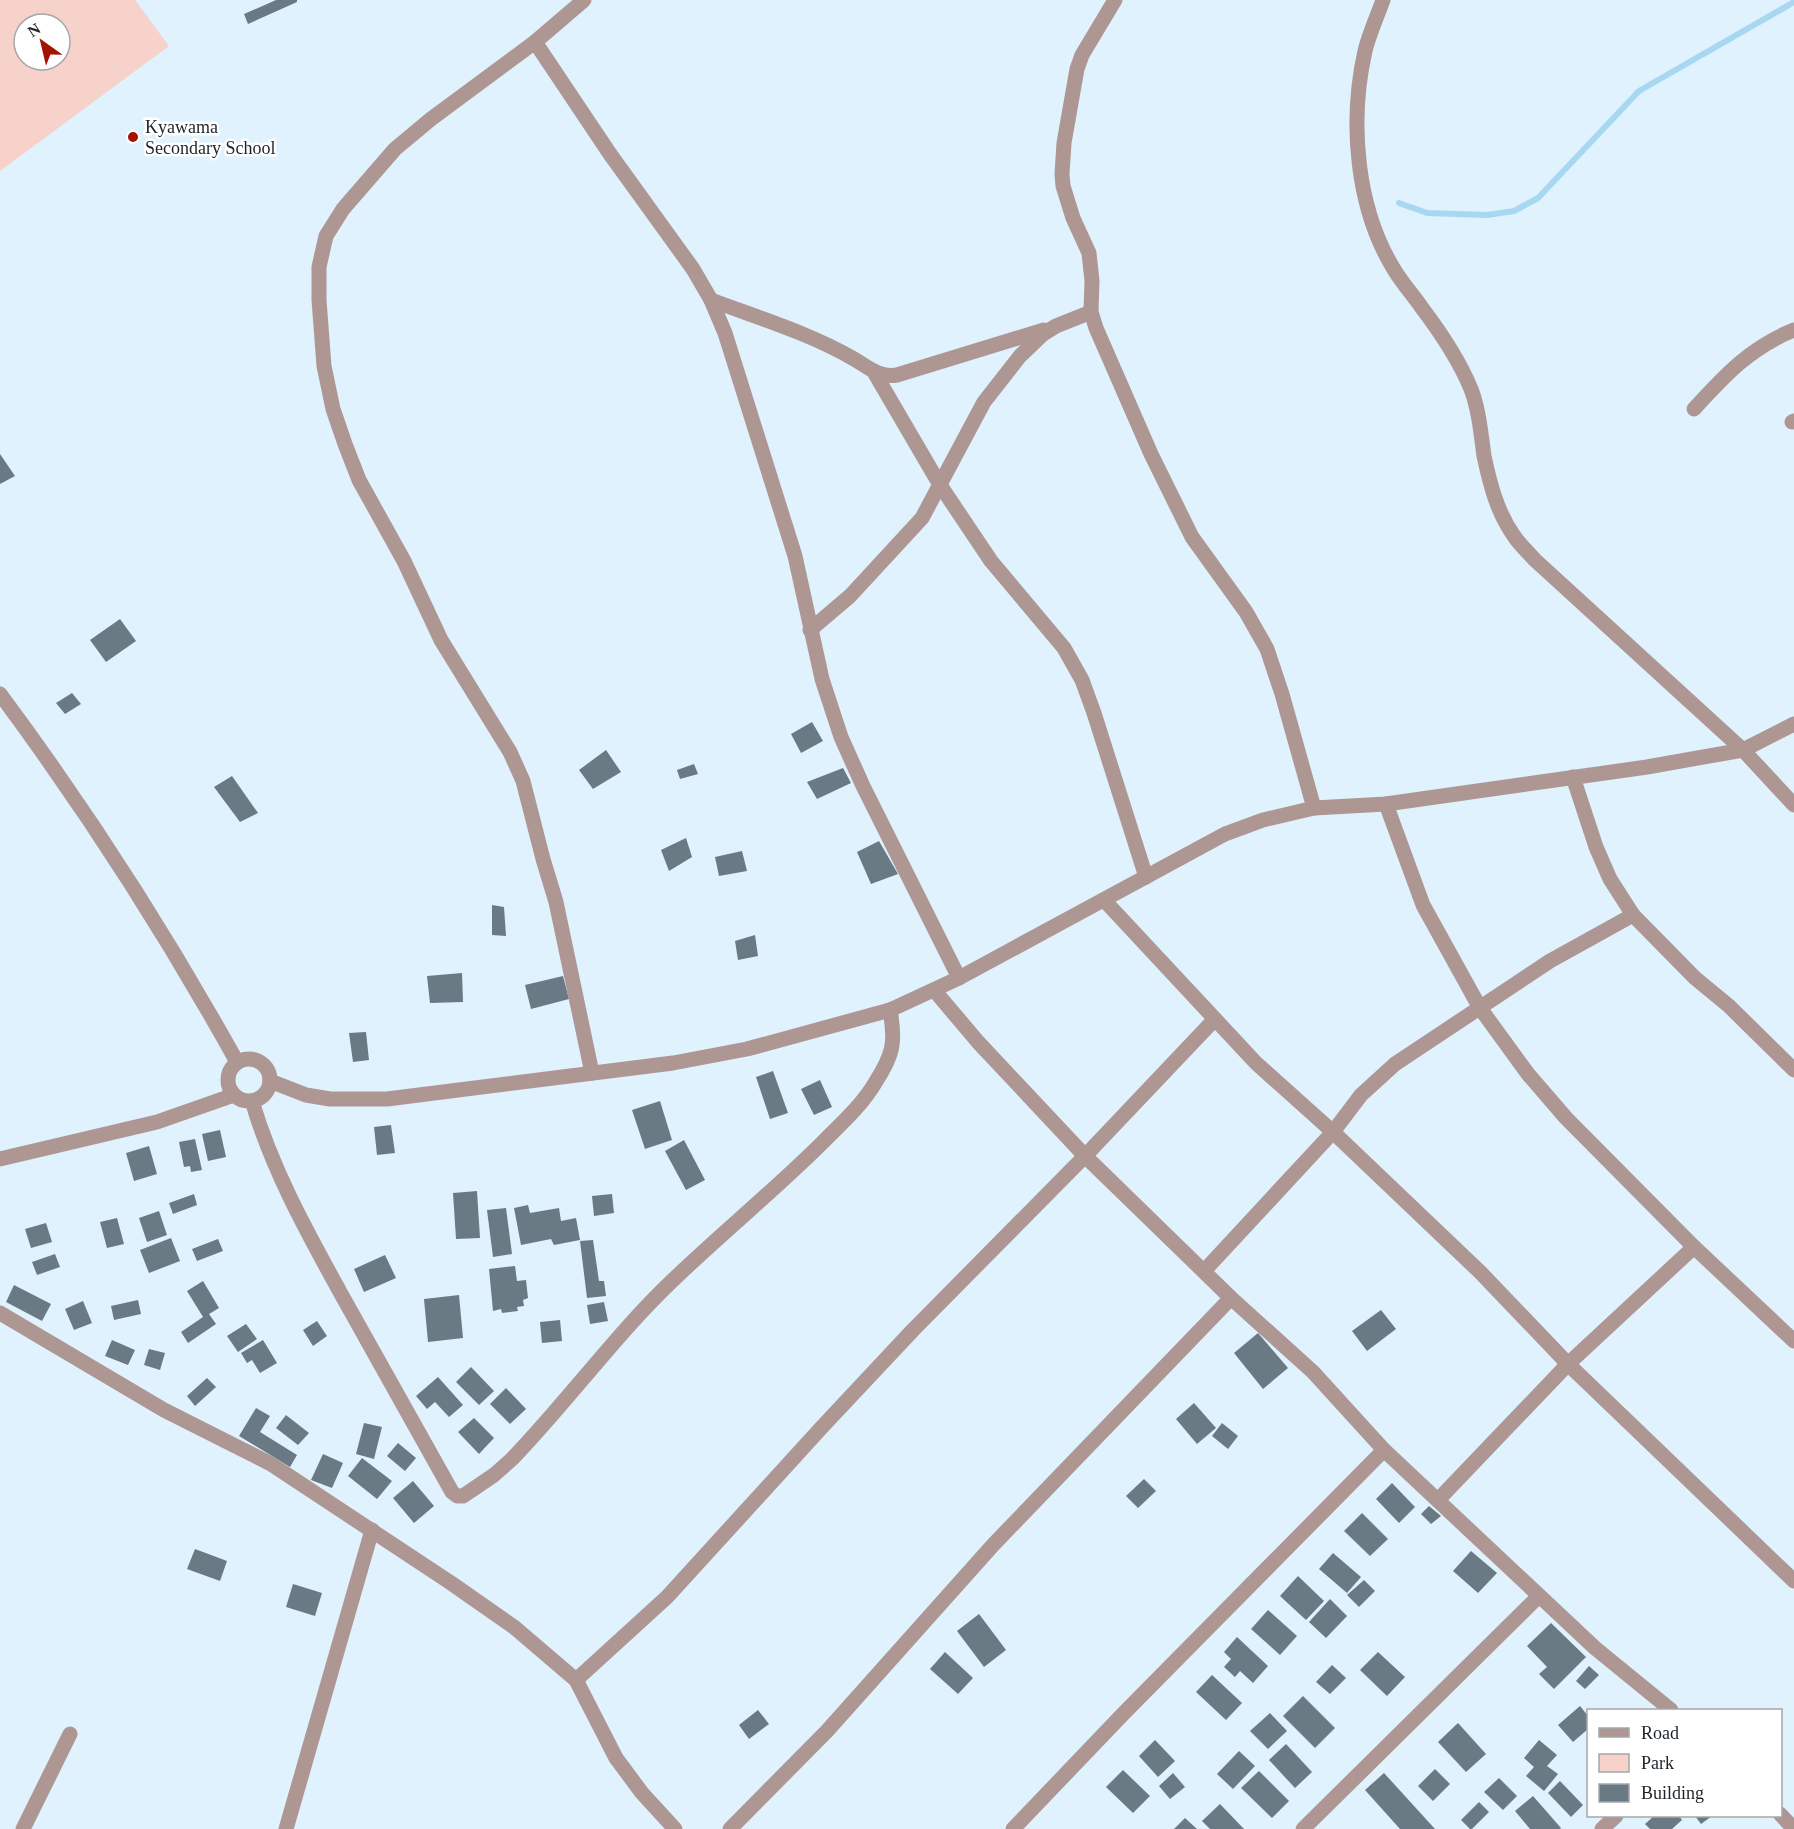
<svg xmlns="http://www.w3.org/2000/svg" width="1794" height="1829" font-family="'Times New Roman',serif">
<rect width="100%" height="100%" fill="#dff2fe"/>
<path fill="#f6d2cb" fill-rule="evenodd" d="M0,0H135L169,46L0,171ZM24,24H60V60H24Z"/>
<g fill="none" stroke-linecap="round" stroke-linejoin="round">
<path stroke="#a8d7f2" stroke-width="6" d="M1399,203L1427,213L1487,215L1514,211L1538,198L1639,91L1794,2"/>
</g>
<g fill="#697a85">
<path d="M276,0H297V2L248,24L244,14Z"/>
<path d="M0,454L15,476L0,484Z"/>
<path d="M120,619L136,641L106,662L90,640Z"/>
<path d="M72,693L81,704L65,714L56,703Z"/>
<path d="M812,722L823,741L801,753L791,734Z"/>
<path d="M606,750L621,772L593,789L579,770Z"/>
<path d="M694,764L698,774L680,779L677,770Z"/>
<path d="M843,768L851,783L817,799L807,782Z"/>
<path d="M232,776L258,813L240,822L214,787Z"/>
<path d="M686,838L692,857L669,871L661,850Z"/>
<path d="M879,841L898,874L871,884L857,852Z"/>
<path d="M742,851L747,871L719,876L715,857Z"/>
<path d="M492,905L504,907L506,936L492,935Z"/>
<path d="M755,935L758,956L738,960L735,941Z"/>
<path d="M462,973L463,1002L430,1003L427,976Z"/>
<path d="M563,976L569,999L531,1009L525,985Z"/>
<path d="M366,1032L369,1060L353,1062L349,1033Z"/>
<path d="M773,1071L788,1113L770,1119L756,1077Z"/>
<path d="M820,1080L832,1107L814,1115L801,1089Z"/>
<path d="M660,1101L672,1140L645,1149L632,1110Z"/>
<path d="M391,1125L395,1153L377,1155L374,1127Z"/>
<path d="M220,1130L226,1157L208,1161L202,1134Z"/>
<path d="M195,1139L202,1170L191,1172L190,1166L184,1167L179,1142Z"/>
<path d="M684,1140L705,1180L686,1190L665,1151Z"/>
<path d="M149,1146L157,1174L134,1181L126,1153Z"/>
<path d="M477,1191L480,1238L456,1239L453,1193Z"/>
<path d="M194,1194L197,1205L173,1214L169,1203Z"/>
<path d="M612,1194L614,1213L594,1216L592,1196Z"/>
<path d="M528,1205L530,1213L559,1208L561,1221L576,1218L580,1240L554,1245L551,1239L521,1245L514,1208Z"/>
<path d="M506,1208L512,1254L493,1257L487,1210Z"/>
<path d="M159,1211L167,1235L147,1242L139,1218Z"/>
<path d="M117,1218L124,1244L107,1248L100,1222Z"/>
<path d="M46,1223L52,1242L31,1248L25,1229Z"/>
<path d="M171,1238L180,1261L149,1273L140,1250Z"/>
<path d="M218,1239L223,1251L197,1261L192,1249Z"/>
<path d="M593,1240L599,1281H604L606,1296L587,1298L580,1241Z"/>
<path d="M55,1254L60,1267L37,1275L32,1262Z"/>
<path d="M385,1255L396,1278L364,1292L354,1269Z"/>
<path d="M515,1266L517,1281L526,1280L528,1298L523,1300L524,1306L517,1307L518,1311L502,1313L501,1309L493,1311L489,1269Z"/>
<path d="M203,1281L219,1308L209,1314L216,1324L188,1343L181,1332L203,1317L187,1291Z"/>
<path d="M14,1285L51,1304L42,1321L6,1302Z"/>
<path d="M459,1295L463,1338L428,1342L424,1299Z"/>
<path d="M138,1300L141,1314L114,1320L111,1306Z"/>
<path d="M83,1301L92,1323L74,1330L65,1309Z"/>
<path d="M604,1302L608,1321L590,1324L587,1305Z"/>
<path d="M1381,1310L1396,1329L1367,1351L1352,1331Z"/>
<path d="M560,1320L562,1341L542,1343L540,1322Z"/>
<path d="M317,1321L327,1336L313,1346L303,1330Z"/>
<path d="M246,1324L257,1339L238,1352L227,1336Z"/>
<path d="M1258,1333L1288,1368L1263,1389L1234,1353Z"/>
<path d="M112,1340L135,1350L128,1365L105,1356Z"/>
<path d="M263,1340L277,1363L260,1373L252,1360L247,1363L241,1353Z"/>
<path d="M149,1349L165,1353L160,1370L144,1365Z"/>
<path d="M471,1367L494,1391L479,1405L456,1382Z"/>
<path d="M438,1377L463,1405L449,1417L435,1402L427,1409L416,1396Z"/>
<path d="M207,1378L216,1387L195,1406L187,1396Z"/>
<path d="M506,1388L526,1409L510,1424L490,1404Z"/>
<path d="M1194,1403L1216,1428L1197,1444L1176,1419Z"/>
<path d="M256,1408L270,1416L260,1432L297,1455L290,1467L239,1436Z"/>
<path d="M286,1415L309,1433L298,1445L276,1428Z"/>
<path d="M474,1418L494,1438L479,1454L458,1432Z"/>
<path d="M364,1423L382,1427L374,1459L356,1454Z"/>
<path d="M1222,1423L1238,1436L1228,1449L1212,1436Z"/>
<path d="M398,1443L416,1458L405,1471L387,1456Z"/>
<path d="M323,1454L343,1463L332,1488L311,1480Z"/>
<path d="M362,1458L392,1481L377,1499L348,1476Z"/>
<path d="M1144,1479L1156,1491L1138,1508L1126,1496Z"/>
<path d="M413,1481L434,1506L414,1523L393,1498Z"/>
<path d="M1392,1483L1415,1507L1399,1523L1376,1499Z"/>
<path d="M1429,1506L1441,1516L1431,1524L1421,1514Z"/>
<path d="M1362,1513L1388,1539L1370,1556L1344,1531Z"/>
<path d="M195,1549L227,1561L220,1581L187,1569Z"/>
<path d="M1471,1551L1497,1573L1478,1593L1453,1571Z"/>
<path d="M1333,1553L1361,1577L1347,1593L1319,1569Z"/>
<path d="M1298,1576L1324,1601L1306,1620L1280,1596Z"/>
<path d="M1364,1580L1375,1591L1359,1607L1347,1595Z"/>
<path d="M293,1584L322,1593L315,1616L286,1607Z"/>
<path d="M1330,1599L1347,1616L1326,1638L1309,1622Z"/>
<path d="M1268,1610L1297,1636L1280,1655L1251,1629Z"/>
<path d="M979,1614L1006,1650L984,1667L957,1631Z"/>
<path d="M1551,1623L1586,1657L1554,1689L1539,1674L1547,1667L1527,1646Z"/>
<path d="M1237,1637L1268,1666L1253,1683L1240,1671L1235,1677L1224,1667L1231,1659L1224,1652Z"/>
<path d="M945,1652L973,1678L958,1694L930,1669Z"/>
<path d="M1378,1652L1405,1677L1387,1696L1360,1670Z"/>
<path d="M1332,1665L1346,1678L1330,1694L1316,1682Z"/>
<path d="M1589,1666L1599,1675L1585,1689L1576,1681Z"/>
<path d="M1212,1675L1242,1703L1226,1720L1196,1692Z"/>
<path d="M1303,1696L1335,1728L1315,1748L1283,1716Z"/>
<path d="M1580,1706L1588,1716V1729L1573,1742L1558,1725Z"/>
<path d="M758,1710L769,1724L749,1739L739,1725Z"/>
<path d="M1270,1713L1287,1731L1268,1749L1250,1731Z"/>
<path d="M1458,1723L1486,1754L1466,1772L1438,1742Z"/>
<path d="M1155,1740L1175,1761L1158,1777L1139,1756Z"/>
<path d="M1539,1740L1557,1755L1547,1766L1558,1774L1544,1791L1526,1776L1534,1767L1524,1758Z"/>
<path d="M1286,1744L1312,1772L1295,1788L1269,1760Z"/>
<path d="M1239,1751L1255,1766L1233,1789L1217,1774Z"/>
<path d="M1435,1769L1450,1784L1433,1801L1418,1786Z"/>
<path d="M1123,1770L1150,1796L1133,1813L1106,1787Z"/>
<path d="M1259,1771L1289,1801L1272,1818L1241,1788Z"/>
<path d="M1173,1773L1185,1787L1170,1799L1159,1786Z"/>
<path d="M1384,1773L1435,1829H1400L1365,1790Z"/>
<path d="M1499,1778L1517,1796L1503,1810L1484,1792Z"/>
<path d="M1560,1781L1583,1805L1571,1817L1548,1793Z"/>
<path d="M1533,1796L1561,1828L1560,1829H1530L1515,1811Z"/>
<path d="M1479,1802L1489,1812L1472,1829H1470L1461,1820Z"/>
<path d="M1220,1804L1244,1829H1210L1202,1821Z"/>
<path d="M1654,1816H1679L1682,1820L1672,1829H1650L1645,1824Z"/>
<path d="M1695,1816H1712L1701,1824Z"/>
<path d="M1185,1818L1197,1829H1174Z"/>
</g>
<g fill="none" stroke-linecap="round" stroke-linejoin="round">
<g stroke="#ae9793" stroke-width="15">
<path d="M584,0L535,42L431,119L395,149L343,209L326,236L319,267V300L324,366L333,409L345,444L359,480L404,561L441,640L510,752L523,781L543,859L556,902L592,1073"/>
<path d="M1115,0L1082,55L1077,69L1064,143L1062,174L1063,186L1073,218L1089,253L1092,281L1091,312L1096,328L1151,454L1192,537L1246,612L1267,649L1282,694L1314,808"/>
<path d="M1383,0C1377,17 1369,34 1365,51C1349,122 1356,209 1395,271C1403,284 1413,295 1422,308C1441,333 1459,360 1471,389C1479,410 1481,434 1484,456C1490,484 1497,512 1514,536C1520,545 1528,552 1535,560L1743,750L1794,805"/>
<path d="M535,42L610,154L693,269L711,300L725,333L795,556L822,679L841,737L863,786L959,978"/>
<path d="M711,300C759,318 809,333 854,359C868,367 879,378 897,375L1044,330"/>
<path d="M874,372L940,485L991,561L1064,648L1082,680L1094,713L1146,877"/>
<path d="M1694,409C1725,375 1751,347 1794,330"/>
<path d="M1792,422L1794,421"/>
<path d="M810,630L850,596L922,518L984,402L1020,356L1043,334L1056,326L1091,312"/>
<path d="M0,694C87,811 166,934 237,1062"/>
<path d="M1573,777L1596,847L1610,879L1633,915L1695,978L1729,1006L1794,1070"/>
<path d="M1386,804L1423,905L1480,1008L1528,1074L1566,1118L1694,1247L1794,1341"/>
<path d="M1104,900L1256,1063L1333,1132L1481,1273L1568,1364L1794,1581"/>
<path d="M934,990L978,1042L1085,1156L1231,1298L1313,1372L1384,1450L1595,1648L1671,1710"/>
<circle cx="249" cy="1080" r="21"/>
<path d="M270,1081L306,1095L330,1099H387L673,1063L747,1049L890,1010L959,978L1225,834L1263,820L1314,808L1386,804L1647,767L1743,750L1794,724"/>
<path d="M252,1101C272,1169 306,1230 340,1292C377,1359 415,1425 452,1492L457,1496H463L494,1475L512,1459C568,1401 615,1335 673,1280C723,1232 776,1189 824,1141C842,1123 862,1105 875,1083C893,1055 896,1043 890,1010"/>
<path d="M0,1159L157,1122L234,1095"/>
<path d="M1204,1271L1333,1132L1361,1095L1395,1064L1550,961L1633,915"/>
<path d="M0,1313L164,1410L271,1464L451,1583L514,1627L576,1680L616,1758L642,1793L675,1829"/>
<path d="M1438,1500L1568,1364L1694,1247"/>
<path d="M576,1680L667,1597L822,1427L913,1330L1085,1156L1214,1020"/>
<path d="M1780,1814L1794,1829"/>
<path d="M23,1829L70,1734"/>
<path d="M286,1829L372,1530"/>
<path d="M730,1829L827,1731L993,1545L1231,1298"/>
<path d="M1013,1829L1124,1713L1384,1450"/>
<path d="M1303,1829L1539,1596"/>
<path d="M1602,1829L1616,1816"/>
</g>
</g>
<circle fill="#a51200" stroke="#fff" stroke-width="2" cx="133" cy="137" r="6"/>
<g text-anchor="middle" dominant-baseline="central" stroke-width="5" stroke-linejoin="round" paint-order="stroke">
<g font-size="18" fill="#1d2429" stroke="#fff" text-anchor="start">
<text x="145" y="127">Kyawama<tspan x="145" dy="21">Secondary School</tspan></text>
</g>
</g>
<rect x="1587" y="1709" width="195" height="108" fill="#ffffff" stroke="#a5a7a9" stroke-width="1.5"/>
<rect x="1599" y="1728" width="30" height="9" fill="#ae9793" stroke="#a5a7a9" stroke-width="1.5"/>
<text x="1641" y="1739" font-size="18" fill="#1d2429">Road</text>
<rect x="1599" y="1754" width="30" height="18" fill="#f6d2cb" stroke="#a5a7a9" stroke-width="1.5"/>
<text x="1641" y="1769" font-size="18" fill="#1d2429">Park</text>
<rect x="1599" y="1784" width="30" height="18" fill="#697a85" stroke="#a5a7a9" stroke-width="1.5"/>
<text x="1641" y="1799" font-size="18" fill="#1d2429">Building</text>
<g transform="translate(42 42) rotate(326)"><circle r="28" fill="#ffffff" stroke="#a5a7a9" stroke-width="1.5"/>
<path d="M0-4.5L10 22L0 15L-10 22Z" fill="#a51200"/>
<text y="-9" font-size="16" font-weight="bold" text-anchor="middle" fill="#1d2429">N</text>
</g>
</svg>
